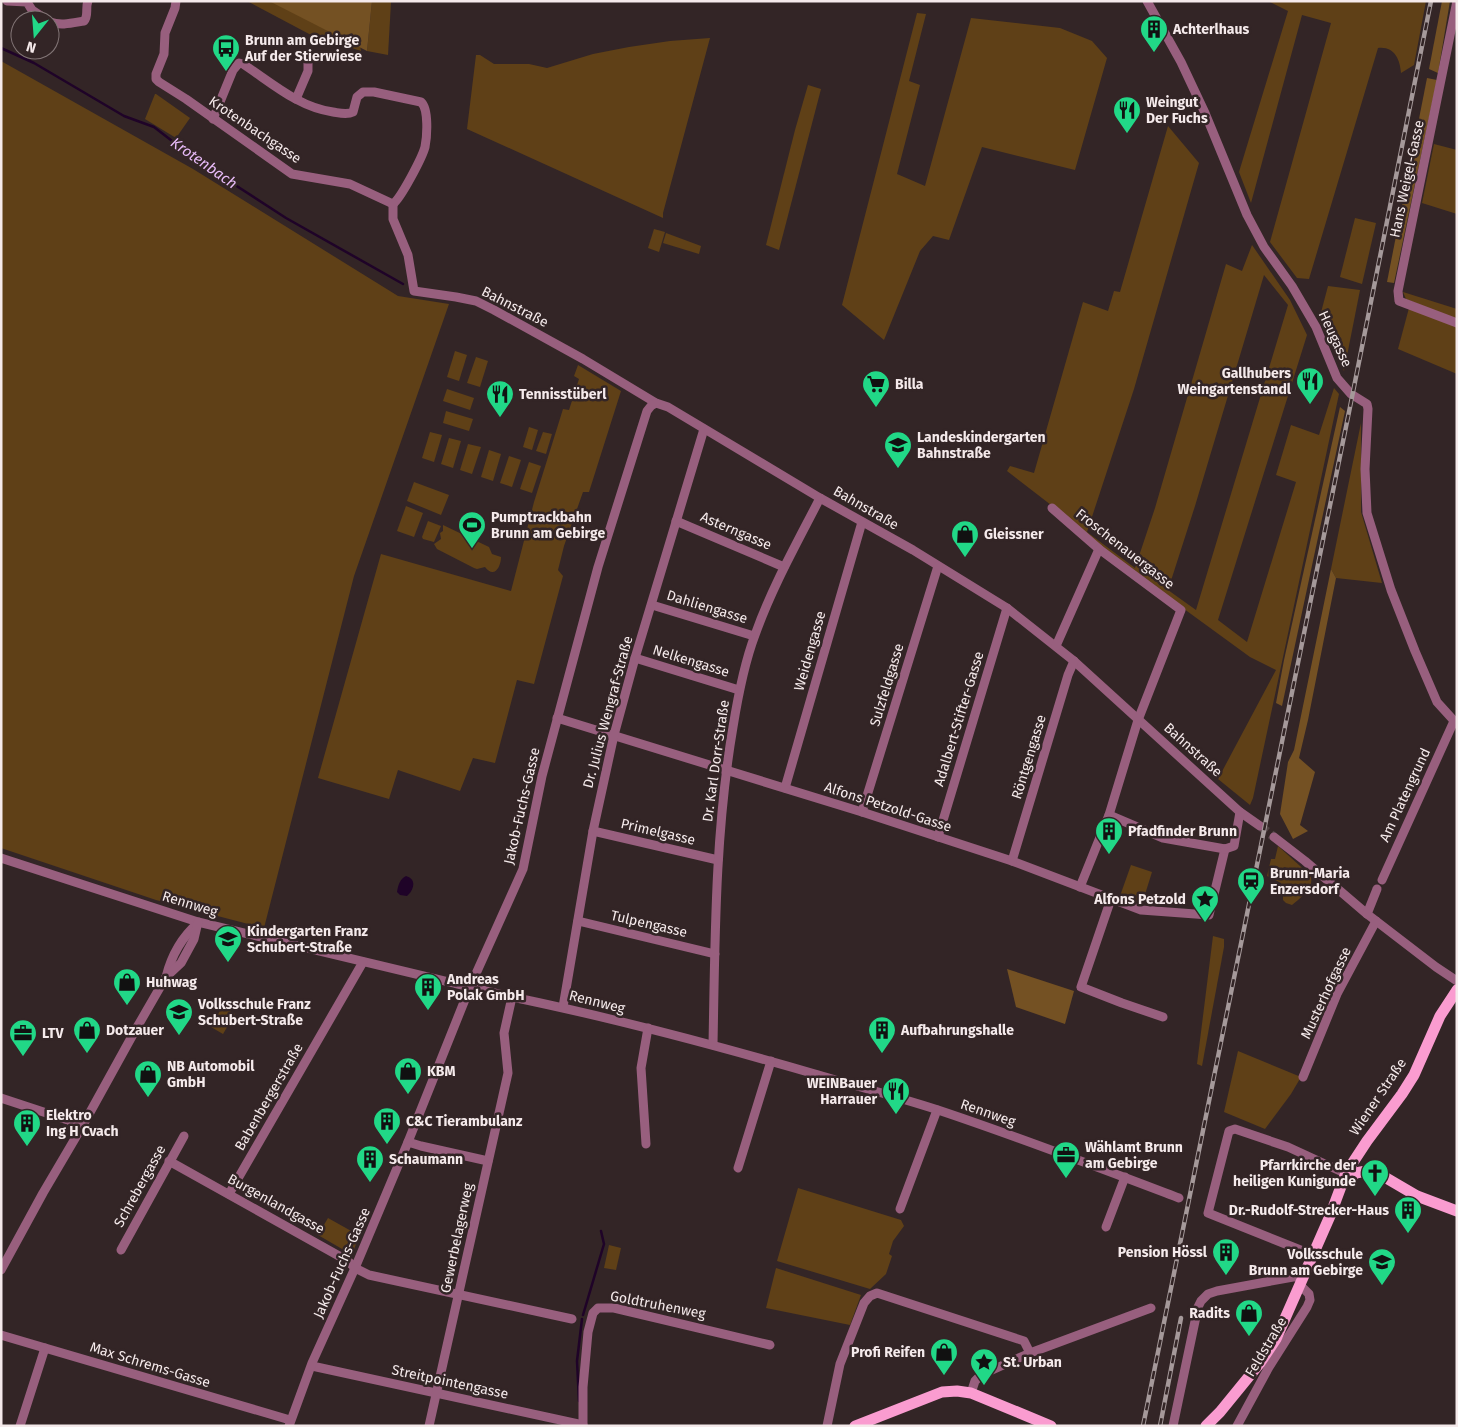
<svg xmlns="http://www.w3.org/2000/svg" width="1458" height="1427" font-family="'Fira Sans',sans-serif">
<rect width="100%" height="100%" fill="#332526"/>
<g fill="#5f4017" fill-rule="evenodd">
<path d="M247,1H308L356,25L361,51L311,35Z"/>
<path d="M372,1L391,2L388,55L367,51Z"/>
<path d="M1268,1H1426L1414,65L1401,73C1400,59 1394,46 1378,48L1309,279L1297,278L1270,242L1331,23L1302,15L1251,203L1239,172L1288,11Z"/>
<path d="M917,13L926,14L909,81L920,85L897,174L925,186L971,18L1060,28L1092,41L1107,58L1075,170L982,147L949,240L933,236L920,251L884,340L842,305Z"/>
<path d="M710,38L663,213V218L467,129L476,55H480L494,64H529L547,68L593,54L629,47L670,41Z"/>
<path d="M1,61L193,169L398,296L449,304L354,576L264,928L156,900L1,848Z"/>
<path d="M808,85L821,89L779,250L766,245L795,130Z"/>
<path d="M155,94H156L190,118L176,138L145,119Z"/>
<path d="M1168,126L1199,163L1134,389L1087,532L1135,568L1155,508L1226,264L1242,271L1252,245L1290,300L1307,335L1218,620L1247,642L1296,482L1276,475L1291,425L1319,435L1334,388L1339,394L1253,798L1250,805L1218,779L1276,670L1250,657L1099,547L1051,505L1007,471L1010,466L1034,473L1083,302L1108,311L1114,291L1120,292ZM1264,275L1288,305L1196,610L1168,590L1195,506Z"/>
<path d="M1434,144L1457,150V214L1422,203Z"/>
<path d="M1355,218L1376,223L1362,284L1340,277Z"/>
<path d="M654,229L665,232L659,252L648,248Z"/>
<path d="M666,233L701,246L699,254L663,243Z"/>
<path d="M1328,286L1360,290L1344,371L1319,320Z"/>
<path d="M1403,292L1457,309V320L1406,299Z"/>
<path d="M1409,308L1457,327V374L1398,349Z"/>
<path d="M455,351L467,355L459,381L447,377Z"/>
<path d="M476,357L488,361L480,387L467,383Z"/>
<path d="M578,365L621,391L589,492H583L564,546L558,570L563,576L534,684L517,680L495,763L473,758L460,791L398,770L389,799L318,778L381,554L511,591L534,502L563,409L569,410L579,379L574,376Z"/>
<path d="M447,389L474,398L470,410L443,401Z"/>
<path d="M446,411L473,419L469,431L443,423Z"/>
<path d="M1361,423V512L1382,583L1336,578L1331,569Z"/>
<path d="M529,427L538,430L532,450L523,447Z"/>
<path d="M430,432L442,435L434,462L422,458Z"/>
<path d="M543,432L552,434L546,454L536,451Z"/>
<path d="M449,438L461,441L453,468L441,464Z"/>
<path d="M468,444L481,447L472,474L460,470Z"/>
<path d="M489,450L501,454L493,481L481,477Z"/>
<path d="M509,456L521,460L512,487L500,483Z"/>
<path d="M529,462L541,466L532,493L520,489Z"/>
<path d="M414,482L449,495L441,515L407,501Z"/>
<path d="M406,506L423,513L414,537L397,531Z"/>
<path d="M428,521L441,526L434,542L423,539L422,537Z"/>
<path d="M443,525L489,547L492,554L501,557C501,567 494,579 485,567L477,569L474,568L437,549L434,544L441,539L440,533L443,531Z"/>
<path d="M1278,846L1310,875C1316,887 1300,898 1292,905L1286,903L1283,900V891L1281,883L1267,876L1271,859H1275Z"/>
<path d="M1131,865L1152,872L1142,904L1120,896Z"/>
<path d="M1213,936L1224,939V947L1202,1066L1197,1064Z"/>
<path d="M222,1007L235,1014L223,1034L211,1027Z"/>
<path d="M1238,1051L1301,1077L1291,1094L1265,1129L1224,1112Z"/>
<path d="M798,1188L901,1220L904,1226L893,1241L889,1254L892,1256L886,1274L870,1289L777,1261Z"/>
<path d="M328,1218L353,1232L352,1236L358,1239L353,1252L349,1253L318,1235Z"/>
<path d="M609,1245L621,1248L616,1270L604,1268Z"/>
<path d="M776,1268L861,1295L850,1325L766,1308Z"/>
</g>
<g fill="#745123">
<path d="M269,1H372L367,51Z"/>
<path d="M1442,1H1450L1438,73L1429,69Z"/>
<path d="M1427,78L1437,80L1394,283L1387,282Z"/>
<path d="M1340,407L1345,411L1282,706L1276,703L1284,660Z"/>
<path d="M1331,569L1336,578L1308,720L1299,758L1315,772L1300,825L1308,831L1293,839L1280,814L1288,762L1294,750Z"/>
<path d="M1007,969L1074,991L1065,1024L1016,1007Z"/>
</g>
<path fill="#1f0328" d="M406,876C417,879 414,890 407,896L400,895L397,892C398,885 400,879 406,876Z"/>
<g fill="none" stroke-linecap="round" stroke-linejoin="round">
<g stroke="#1f0328" stroke-width="2.5">
<path d="M1,48L34,63L124,116L154,127L198,161L286,218L403,284"/>
<path d="M583,1315L604,1244L601,1231"/>
<path d="M579,1401L577,1361L582,1319"/>
</g>
<path stroke="#504344" stroke-width="9" stroke-dasharray="9 4.5" stroke-linecap="butt" d="M1260,826L1274,837"/>
<g stroke="#985f7e" stroke-width="9">
<path d="M7,1L27,2L32,10L47,20"/>
<path d="M176,1L175,8L165,33L164,54L156,74V79L159,82L186,99L292,174L350,184L393,204"/>
<path d="M1147,1L1181,62L1205,113L1247,215L1264,247L1292,286L1316,327L1337,378L1351,394L1367,404L1368,409L1365,469L1367,513L1391,590L1415,651L1437,702L1457,724"/>
<path d="M1457,1L1398,291L1399,301L1457,323"/>
<path d="M50,22C61,26 72,23 84,21C89,16 85,8 88,1"/>
<path d="M296,99L308,71V61"/>
<path d="M213,119L233,70L239,63L243,64C272,83 298,107 333,112C340,113 347,115 353,112L357,97L363,92H374L421,102C429,109 427,137 425,147C422,158 401,198 393,204"/>
<path d="M393,204V219L408,255L414,291L456,297L476,301L494,310L583,359L656,403L668,407L820,498L913,550L1007,608L1074,661L1240,812L1260,826"/>
<path d="M1052,508L1099,549L1181,610L1138,720L1109,815L1080,887"/>
<path d="M676,521L784,567"/>
<path d="M652,605L754,636"/>
<path d="M1056,646L1099,549"/>
<path d="M635,658L739,690"/>
<path d="M557,718L862,812L1012,861L1141,910L1209,915L1225,849"/>
<path d="M785,788L862,522"/>
<path d="M862,812L938,566"/>
<path d="M1109,815L1163,838L1225,849"/>
<path d="M593,831L718,860"/>
<path d="M938,837L1007,608"/>
<path d="M1274,837L1305,861L1367,914L1436,967L1457,981"/>
<path d="M1225,849L1234,846L1240,812"/>
<path d="M1,858L198,922L512,997C614,1018 715,1045 815,1074C856,1086 898,1097 938,1110C1019,1137 1100,1168 1179,1198"/>
<path d="M1012,861L1068,675L1074,661"/>
<path d="M1382,880L1454,721"/>
<path d="M1111,899L1081,987L1122,1003L1163,1017"/>
<path d="M1367,914L1377,889"/>
<path d="M578,921L715,954"/>
<path d="M166,977C171,957 182,937 198,923"/>
<path d="M563,1007L593,831L614,735L635,658L704,429"/>
<path d="M713,1045C715,939 715,832 733,727C738,696 744,664 755,635C772,587 797,543 820,498"/>
<path d="M1303,1077L1337,994L1376,921"/>
<path d="M1,1098L83,1125"/>
<path d="M408,1142L421,1146L488,1161"/>
<path d="M646,1144L641,1068L648,1028"/>
<path d="M169,1161L348,1261L355,1268L369,1275L572,1319"/>
<path d="M738,1168L771,1061"/>
<path d="M229,1194L363,962"/>
<path d="M900,1209L937,1110"/>
<path d="M1106,1227L1125,1177"/>
<path d="M121,1250L184,1136"/>
<path d="M1313,1255L1208,1213L1229,1131L1235,1129L1288,1147L1351,1176"/>
<path d="M1,1270L43,1193L83,1125L136,1029L166,977L181,963L194,939L198,922"/>
<path d="M1,1335L290,1420"/>
<path d="M312,1366L583,1425"/>
<path d="M971,1393L975,1381L981,1375L1030,1353L1151,1308"/>
<path d="M20,1426L45,1348"/>
<path d="M289,1426L312,1363L355,1268L408,1142L470,987L523,869L542,776L598,567L647,411L651,406L656,403"/>
<path d="M429,1426L508,1073L504,1033L512,997"/>
<path d="M583,1426V1387L588,1332L593,1313L598,1308H614L770,1345"/>
<path d="M827,1426L840,1364L864,1303L870,1296L877,1293L1024,1341L1030,1353"/>
<path d="M1173,1426L1198,1307L1201,1301L1208,1294L1217,1291L1293,1277H1304"/>
<path d="M1237,1426L1269,1367L1307,1307L1310,1300L1309,1294L1300,1285"/>
</g>
<g stroke="#fa9cd0" stroke-width="11">
<path d="M1345,1183L1356,1173L1366,1171L1376,1172L1417,1196L1457,1211"/>
<path d="M855,1426L942,1392L957,1391L971,1393L1051,1426"/>
<path d="M1206,1426L1220,1412L1260,1363L1276,1339L1330,1216L1346,1173L1367,1141L1402,1094L1414,1075L1440,1016L1457,990"/>
</g>
<g stroke="#a5999a" stroke-width="4.5">
<g id="rail">
<path d="M1143,1426L1350,407L1431,1"/>
<path d="M1160,1426L1181,1318"/>
</g>
</g>
<use href="#rail" stroke="#332526" stroke-width="2.5" stroke-dasharray="8" stroke-linecap="butt"/>
</g>
<defs>
<g id="building-pin" transform="scale(1.4375)"><path d="M0 17L-7.5 6A9.5 9.5 0 1 1 7.5 6Z" fill="#21d887" stroke="#332526"/><path d="M-4-6H4V6H1V3H-1V6H-4ZM-2.5-4.3h1.7v1.8h-1.7ZM.8-4.3h1.7v1.8H.8ZM-2.5-1h1.7V.8h-1.7ZM.8-1h1.7V.8H.8Z" fill="#111"/></g>
<g id="bus-pin" transform="scale(1.4375)"><path d="M0 17L-7.5 6A9.5 9.5 0 1 1 7.5 6Z" fill="#21d887" stroke="#332526"/><path d="M-5-6H5V4H4V6H2V4H-2V6H-4V4H-5ZM-3.5-4V0h7V-4ZM-3.5 1.2v1.5H-2V1.2ZM2 1.2v1.5H3.5V1.2Z" fill="#111"/></g>
<g id="restaurant-pin" transform="scale(1.4375)"><path d="M0 17L-7.5 6A9.5 9.5 0 1 1 7.5 6Z" fill="#21d887" stroke="#332526"/><path d="M-5-6h1v4h1v-4h1v4h1v-4h1v5L-1.5 .5V6h-2V.5L-5-1ZM5-6V6H3V1.5H1.5Q1.5-4 5-6Z" fill="#111"/></g>
<g id="supermarket-pin" transform="scale(1.4375)"><path d="M0 17L-7.5 6A9.5 9.5 0 1 1 7.5 6Z" fill="#21d887" stroke="#332526"/><path d="M-6-5.5h2.5l.6 2H6L4.5 2H-2.5L-4.4-4H-6ZM-1.5 3.2a1.3 1.3 0 1 0 .1 0ZM3 3.2a1.3 1.3 0 1 0 .1 0Z" fill="#111"/></g>
<g id="school-pin" transform="scale(1.4375)"><path d="M0 17L-7.5 6A9.5 9.5 0 1 1 7.5 6Z" fill="#21d887" stroke="#332526"/><path d="M0-5L7-2L0 1L-7-2ZM-4 1L0 2.5L4 1V4Q0 6-4 4Z" fill="#111"/></g>
<g id="stadium-pin" transform="scale(1.4375)"><path d="M0 17L-7.5 6A9.5 9.5 0 1 1 7.5 6Z" fill="#21d887" stroke="#332526"/><path d="M0-5a6.5 5 0 1 0 0 10a6.5 5 0 1 0 0-10ZM-3.5-1.8h7v3.6h-7Z" fill="#111"/></g>
<g id="shop-pin" transform="scale(1.4375)"><path d="M0 17L-7.5 6A9.5 9.5 0 1 1 7.5 6Z" fill="#21d887" stroke="#332526"/><path d="M-5-2.5h2.3a2.7 3.5 0 0 1 5.4 0H5L5.5 6h-11ZM-1.5-2.5h3a1.5 2.3 0 0 0-3 0Z" fill="#111"/></g>
<g id="station-pin" transform="scale(1.4375)"><path d="M0 17L-7.5 6A9.5 9.5 0 1 1 7.5 6Z" fill="#21d887" stroke="#332526"/><path d="M-3-6H3Q5-6 5-4V2Q5 4 3 4L4.5 6H3L1.5 4h-3L-3 6H-4.5L-3 4Q-5 4-5 2V-4Q-5-6-3-6ZM-3.5-4v3h7v-3ZM-3.5 1v1.5H-2V1ZM2 1v1.5H3.5V1Z" fill="#111"/></g>
<g id="sight-pin" transform="scale(1.4375)"><path d="M0 17L-7.5 6A9.5 9.5 0 1 1 7.5 6Z" fill="#21d887" stroke="#332526"/><path d="M0-6L1.8-2.2L6-1.7L2.9 1.2L3.7 5.4L0 3.3L-3.7 5.4L-2.9 1.2L-6-1.7L-1.8-2.2Z" fill="#111"/></g>
<g id="office-pin" transform="scale(1.4375)"><path d="M0 17L-7.5 6A9.5 9.5 0 1 1 7.5 6Z" fill="#21d887" stroke="#332526"/><path d="M-6-3h4V-5.5h4V-3h4V5H-6ZM-1-4.5V-3h2v-1.5ZM-6 0V1H6V0Z" fill="#111"/></g>
<g id="church-pin" transform="scale(1.4375)"><path d="M0 17L-7.5 6A9.5 9.5 0 1 1 7.5 6Z" fill="#21d887" stroke="#332526"/><path d="M-1.2-6h2.4v3.5h3.3v2.4h-3.3V6h-2.4V-.1h-3.3v-2.4h3.3Z" fill="#111"/></g>
</defs>
<g fill-rule="evenodd">
<use href="#building-pin" x="1154" y="29"/>
<use href="#bus-pin" x="226" y="48"/>
<use href="#restaurant-pin" x="1127" y="110"/>
<use href="#restaurant-pin" x="1310" y="381"/>
<use href="#supermarket-pin" x="876" y="384"/>
<use href="#restaurant-pin" x="500" y="394"/>
<use href="#school-pin" x="898" y="445"/>
<use href="#stadium-pin" x="472" y="525"/>
<use href="#shop-pin" x="965" y="534"/>
<use href="#building-pin" x="1109" y="831"/>
<use href="#station-pin" x="1251" y="881"/>
<use href="#sight-pin" x="1205" y="899"/>
<use href="#school-pin" x="228" y="939"/>
<use href="#shop-pin" x="127" y="982"/>
<use href="#building-pin" x="428" y="987"/>
<use href="#school-pin" x="179" y="1012"/>
<use href="#shop-pin" x="87" y="1030"/>
<use href="#building-pin" x="882" y="1030"/>
<use href="#office-pin" x="23" y="1033"/>
<use href="#shop-pin" x="408" y="1071"/>
<use href="#shop-pin" x="148" y="1074"/>
<use href="#restaurant-pin" x="896" y="1091"/>
<use href="#building-pin" x="387" y="1121"/>
<use href="#building-pin" x="27" y="1123"/>
<use href="#office-pin" x="1066" y="1155"/>
<use href="#building-pin" x="370" y="1159"/>
<use href="#church-pin" x="1375" y="1173"/>
<use href="#building-pin" x="1408" y="1210"/>
<use href="#building-pin" x="1226" y="1252"/>
<use href="#school-pin" x="1382" y="1262"/>
<use href="#shop-pin" x="1249" y="1313"/>
<use href="#shop-pin" x="944" y="1352"/>
<use href="#sight-pin" x="984" y="1362"/>
</g>
<g text-anchor="middle" dominant-baseline="central" stroke-width="5" stroke-linejoin="round" paint-order="stroke">
<g font-size="14" font-weight="bold" fill="#f5eaeb" stroke="#332526" text-anchor="start">
<text x="1173" y="29">Achterlhaus</text>
<text x="245" y="40">Brunn am Gebirge<tspan x="245" dy="16">Auf der Stierwiese</tspan></text>
<text x="1146" y="102">Weingut<tspan x="1146" dy="16">Der Fuchs</tspan></text>
<text x="1291" y="373" text-anchor="end">Gallhubers<tspan x="1291" dy="16">Weingartenstandl</tspan></text>
<text x="895" y="384">Billa</text>
<text x="519" y="394">Tennisstüberl</text>
<text x="917" y="437">Landeskindergarten<tspan x="917" dy="16">Bahnstraße</tspan></text>
<text x="491" y="517">Pumptrackbahn<tspan x="491" dy="16">Brunn am Gebirge</tspan></text>
<text x="984" y="534">Gleissner</text>
<text x="1128" y="831">Pfadfinder Brunn</text>
<text x="1270" y="873">Brunn-Maria<tspan x="1270" dy="16">Enzersdorf</tspan></text>
<text x="1186" y="899" text-anchor="end">Alfons Petzold</text>
<text x="247" y="931">Kindergarten Franz<tspan x="247" dy="16">Schubert-Straße</tspan></text>
<text x="447" y="979">Andreas<tspan x="447" dy="16">Polak GmbH</tspan></text>
<text x="146" y="982">Huhwag</text>
<text x="198" y="1004">Volksschule Franz<tspan x="198" dy="16">Schubert-Straße</tspan></text>
<text x="106" y="1030">Dotzauer</text>
<text x="901" y="1030">Aufbahrungshalle</text>
<text x="42" y="1033">LTV</text>
<text x="167" y="1066">NB Automobil<tspan x="167" dy="16">GmbH</tspan></text>
<text x="427" y="1071">KBM</text>
<text x="877" y="1083" text-anchor="end">WEINBauer<tspan x="877" dy="16">Harrauer</tspan></text>
<text x="46" y="1115">Elektro<tspan x="46" dy="16">Ing H Cvach</tspan></text>
<text x="406" y="1121">C&amp;C Tierambulanz</text>
<text x="1085" y="1147">Wählamt Brunn<tspan x="1085" dy="16">am Gebirge</tspan></text>
<text x="389" y="1159">Schaumann</text>
<text x="1356" y="1165" text-anchor="end">Pfarrkirche der<tspan x="1356" dy="16">heiligen Kunigunde</tspan></text>
<text x="1389" y="1210" text-anchor="end">Dr.-Rudolf-Strecker-Haus</text>
<text x="1207" y="1252" text-anchor="end">Pension Hössl</text>
<text x="1363" y="1254" text-anchor="end">Volksschule<tspan x="1363" dy="16">Brunn am Gebirge</tspan></text>
<text x="1230" y="1313" text-anchor="end">Radits</text>
<text x="925" y="1352" text-anchor="end">Profi Reifen</text>
<text x="1003" y="1362">St. Urban</text>
</g>
<g font-size="14" fill="#f5eaeb" stroke="#332526">
<text transform="translate(255 130) rotate(34)">Krotenbachgasse</text>
<text transform="translate(1407 179) rotate(-78)">Hans Weigel-Gasse</text>
<text transform="translate(515 307) rotate(27)">Bahnstraße</text>
<text transform="translate(1335 339) rotate(65)">Heugasse</text>
<text transform="translate(866 508) rotate(30)">Bahnstraße</text>
<text transform="translate(736 531) rotate(23)">Asterngasse</text>
<text transform="translate(1125 549) rotate(38)">Froschenauergasse</text>
<text transform="translate(707 607) rotate(17)">Dahliengasse</text>
<text transform="translate(810 651) rotate(-74)">Weidengasse</text>
<text transform="translate(691 661) rotate(17)">Nelkengasse</text>
<text transform="translate(887 685) rotate(-73)">Sulzfeldgasse</text>
<text transform="translate(608 712) rotate(-75)">Dr. Julius Wengraf-Straße</text>
<text transform="translate(959 719) rotate(-73)">Adalbert-Stifter-Gasse</text>
<text transform="translate(1193 750) rotate(42)">Bahnstraße</text>
<text transform="translate(1029 757) rotate(-73)">Röntgengasse</text>
<text transform="translate(716 761) rotate(-82)">Dr. Karl Dorr-Straße</text>
<text transform="translate(1405 795) rotate(-65)">Am Platengrund</text>
<text transform="translate(522 806) rotate(-77)">Jakob-Fuchs-Gasse</text>
<text transform="translate(888 807) rotate(18)">Alfons Petzold-Gasse</text>
<text transform="translate(658 832) rotate(13)">Primelgasse</text>
<text transform="translate(190 904) rotate(17)">Rennweg</text>
<text transform="translate(649 924) rotate(13)">Tulpengasse</text>
<text transform="translate(1326 993) rotate(-65)">Musterhofgasse</text>
<text transform="translate(597 1002) rotate(14)">Rennweg</text>
<text transform="translate(269 1097) rotate(-60)">Babenbergerstraße</text>
<text transform="translate(1378 1097) rotate(-56)">Wiener Straße</text>
<text transform="translate(988 1113) rotate(19)">Rennweg</text>
<text transform="translate(140 1186) rotate(-61)">Schrebergasse</text>
<text transform="translate(276 1204) rotate(29)">Burgenlandgasse</text>
<text transform="translate(457 1238) rotate(-78)">Gewerbelagerweg</text>
<text transform="translate(342 1263) rotate(-66)">Jakob-Fuchs-Gasse</text>
<text transform="translate(658 1305) rotate(11)">Goldtruhenweg</text>
<text transform="translate(1266 1347) rotate(-59)">Feldstraße</text>
<text transform="translate(150 1365) rotate(17)">Max Schrems-Gasse</text>
<text transform="translate(450 1382) rotate(12)">Streitpointengasse</text>
</g>
<g font-size="15" font-style="italic" fill="#e8bbf8" stroke="#332526">
<text transform="translate(204 163) rotate(35)">Krotenbach</text>
</g>
</g>
<rect width="1458" height="1427" fill="none" stroke="#f5eaeb" stroke-width="5"/>
<g transform="translate(35 35) rotate(197)"><circle r="24" fill="#332526" stroke="#817475"/>
<path d="M0-4L9 19L0 12L-9 19Z" fill="#21d887"/>
<text y="-8" font-size="14" font-weight="bold" text-anchor="middle" fill="#f5eaeb">N</text>
</g>
</svg>
